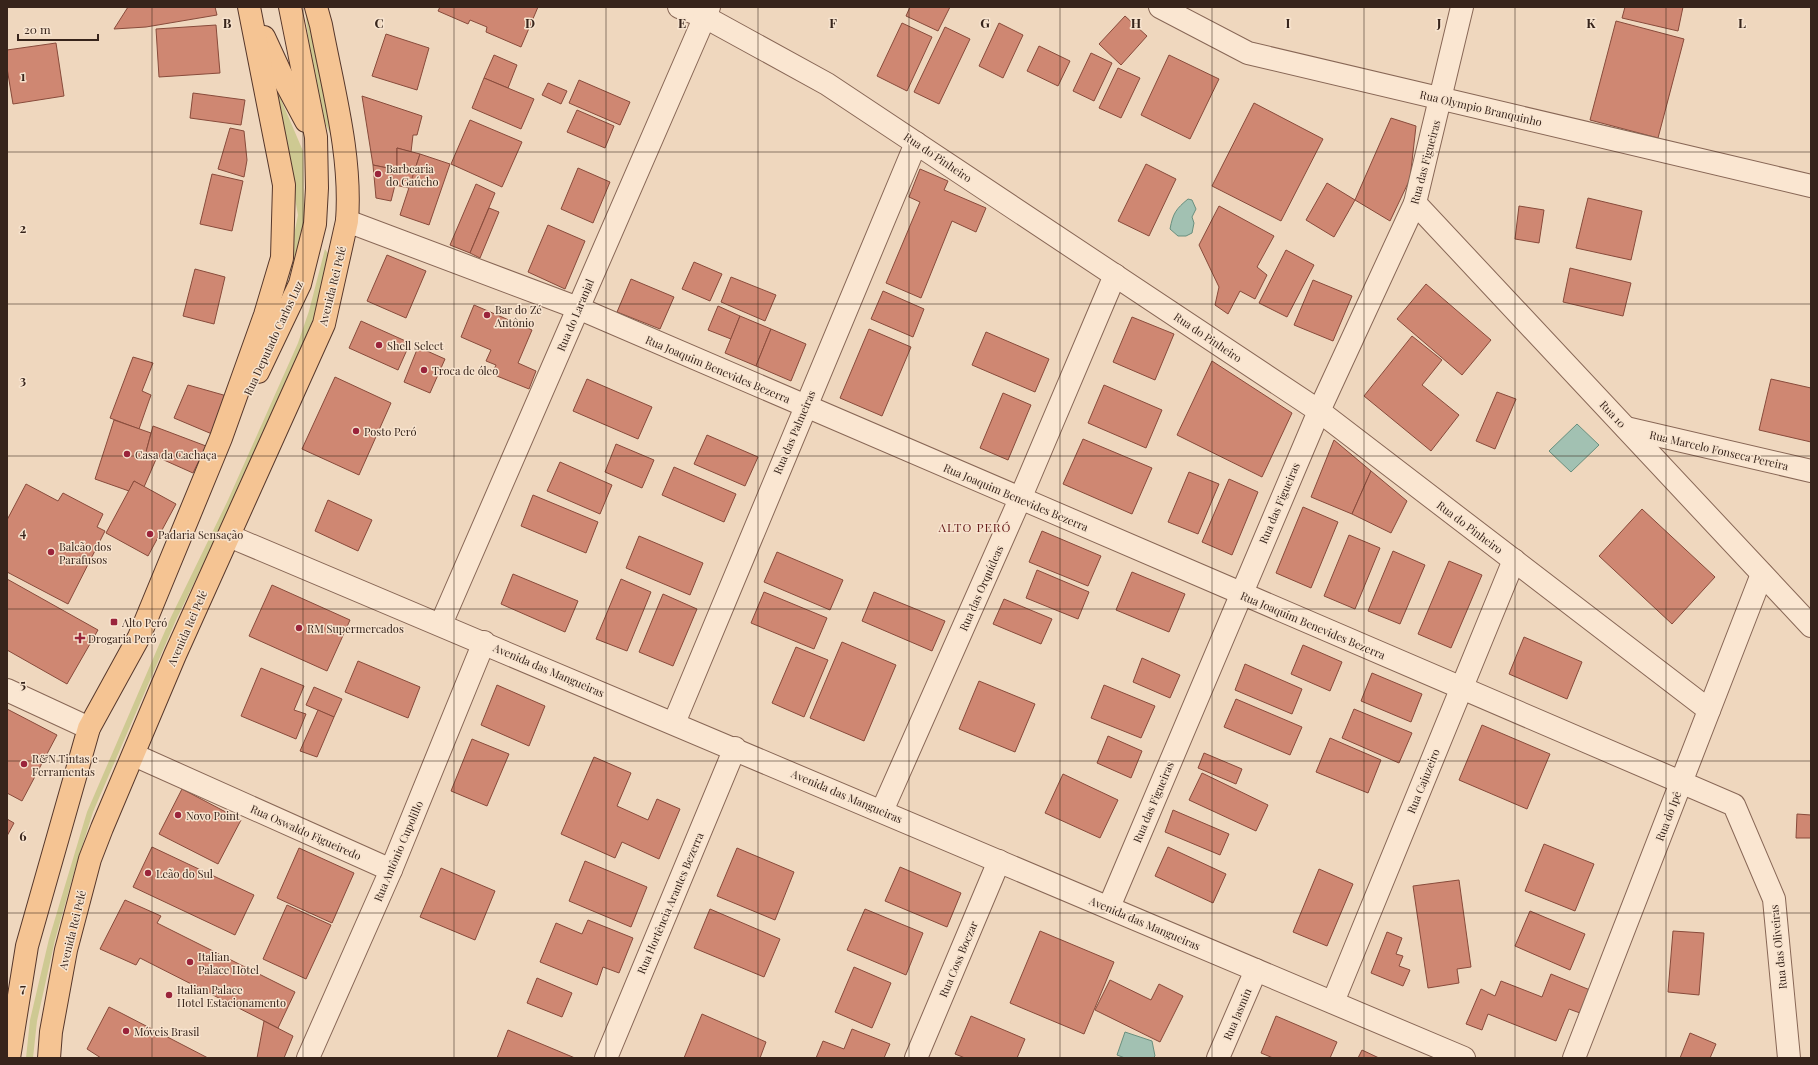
<svg xmlns="http://www.w3.org/2000/svg" width="1818" height="1065" font-family="'Playfair Display',serif">
<rect width="100%" height="100%" fill="#efd7be"/>
<g fill="#cec992">
<path d="M305,7H308L342,158L325,123L309,47Z"/>
<path d="M273,81L303,151L304,226L279,310L298,215Z"/>
<path d="M325,249L329,255L317,315L233,503L176,620L93,812L75,869L55,940L37,1021L33,1058H26L30,1020L49,939L87,812L171,617L228,500L298,343L309,311Z"/>
</g>
<g fill="#a2c1b2" stroke="#698f7e">
<path d="M1188,199L1192,200L1196,209L1192,217L1194,223L1192,233L1186,236H1178L1170,229C1173,213 1176,209 1188,199Z"/>
<path d="M1577,424L1599,445L1571,472L1549,451Z"/>
<path d="M1125,1032L1152,1041L1155,1056L1153,1058H1125L1117,1055Z"/>
</g>
<g fill="#cf8772" stroke="#884b3b">
<path d="M128,7H215L217,15L146,27L114,29Z"/>
<path d="M440,7H538L521,47L486,32L487,27L470,20L468,24L438,11Z"/>
<path d="M910,7H950L938,31L906,16Z"/>
<path d="M1625,7H1683L1678,31L1622,18Z"/>
<path d="M1125,16L1147,36L1121,65L1099,44Z"/>
<path d="M1616,21L1684,39L1658,138L1590,120Z"/>
<path d="M902,23L932,37L907,91L877,76Z"/>
<path d="M999,23L1023,35L1003,78L979,66Z"/>
<path d="M216,25L220,73L159,77L156,29Z"/>
<path d="M945,27L970,39L939,104L914,92Z"/>
<path d="M386,34L429,48L417,90L372,76Z"/>
<path d="M56,43L64,96L13,104L7,68V50Z"/>
<path d="M1039,46L1070,61L1058,86L1027,71Z"/>
<path d="M1091,53L1112,63L1094,101L1073,91Z"/>
<path d="M494,55L517,65L508,88L484,78Z"/>
<path d="M1169,55L1219,79L1190,139L1141,115Z"/>
<path d="M1118,68L1140,78L1121,118L1099,108Z"/>
<path d="M484,78L534,99L521,129L472,108Z"/>
<path d="M579,80L630,102L620,125L569,103Z"/>
<path d="M548,83L567,91L561,104L542,95Z"/>
<path d="M193,93L245,100L241,125L190,118Z"/>
<path d="M362,96L422,116L417,135H413L411,152L397,148V170L373,165Z"/>
<path d="M1254,103L1323,139L1281,221L1212,186Z"/>
<path d="M577,110L614,126L605,148L567,132Z"/>
<path d="M1391,118L1416,126L1410,179L1390,221L1355,200Z"/>
<path d="M470,120L522,142L502,187L451,164Z"/>
<path d="M230,128L244,131L247,160L244,177L218,169Z"/>
<path d="M397,148L420,154L409,188L395,185L391,201L376,198L373,165L397,170Z"/>
<path d="M420,154L450,164L429,225L400,215Z"/>
<path d="M1146,164L1176,179L1149,236L1118,221Z"/>
<path d="M578,168L610,182L593,223L561,209Z"/>
<path d="M920,169L948,181L944,190L986,208L976,232L952,221L921,298L886,283L920,202L909,197Z"/>
<path d="M212,174L243,181L232,231L200,224Z"/>
<path d="M1327,183L1355,200L1334,237L1306,220Z"/>
<path d="M476,184L495,193L470,253L450,245Z"/>
<path d="M1588,198L1642,211L1631,260L1576,248Z"/>
<path d="M1219,206L1274,236L1257,267L1267,275L1255,299L1240,291L1228,314L1215,305L1219,287L1199,245Z"/>
<path d="M1519,206L1544,210L1539,243L1515,239Z"/>
<path d="M489,208L499,212L480,258L470,253Z"/>
<path d="M548,225L585,241L565,289L528,272Z"/>
<path d="M1286,250L1314,265L1287,317L1259,303Z"/>
<path d="M387,255L426,271L406,318L367,301Z"/>
<path d="M694,262L722,274L710,301L682,289Z"/>
<path d="M1570,268L1631,283L1623,316L1563,302Z"/>
<path d="M195,269L225,277L214,324L183,316Z"/>
<path d="M731,277L776,295L765,321L721,302Z"/>
<path d="M631,279L674,297L660,329L617,312Z"/>
<path d="M1313,280L1352,296L1333,341L1294,325Z"/>
<path d="M1426,284L1491,340L1462,375L1397,319Z"/>
<path d="M883,291L924,309L913,337L871,319Z"/>
<path d="M474,305L532,330L518,363L536,371L529,389L492,374L496,365L486,361L491,350L461,337Z"/>
<path d="M718,306L740,316L731,339L708,330Z"/>
<path d="M740,316L771,329L756,366L725,353Z"/>
<path d="M1132,317L1174,334L1155,380L1113,362Z"/>
<path d="M361,321L410,343L398,370L349,348Z"/>
<path d="M771,329L806,344L791,381L756,366Z"/>
<path d="M869,329L911,347L882,416L840,398Z"/>
<path d="M986,332L1049,359L1035,392L972,365Z"/>
<path d="M1412,336L1442,360L1422,385L1459,415L1431,451L1364,396Z"/>
<path d="M418,347L445,359L430,393L404,382Z"/>
<path d="M133,357L153,363L142,391L151,395L139,429L110,418Z"/>
<path d="M1212,361L1292,413L1262,477L1177,435Z"/>
<path d="M335,377L391,403L359,475L302,449Z"/>
<path d="M587,379L652,407L638,439L573,411Z"/>
<path d="M1771,379L1811,388V442L1759,430Z"/>
<path d="M188,385L227,396L212,434L174,418Z"/>
<path d="M1104,385L1162,410L1146,448L1088,423Z"/>
<path d="M1497,392L1516,399L1495,449L1476,441Z"/>
<path d="M1003,393L1031,405L1008,460L980,448Z"/>
<path d="M114,420L151,433L146,452L157,457L144,487L134,481L129,491L95,479Z"/>
<path d="M153,426L206,446L193,473L146,452Z"/>
<path d="M707,435L758,457L745,486L694,464Z"/>
<path d="M1083,439L1152,468L1132,514L1063,484Z"/>
<path d="M1334,440L1371,471L1352,514L1311,497Z"/>
<path d="M616,444L654,460L642,488L605,472Z"/>
<path d="M560,462L612,485L600,514L547,491Z"/>
<path d="M674,467L736,494L724,522L662,495Z"/>
<path d="M1371,471L1407,501L1391,533L1352,514Z"/>
<path d="M1189,472L1219,484L1198,534L1168,522Z"/>
<path d="M1229,479L1258,492L1232,555L1202,542Z"/>
<path d="M134,481L176,504L148,556L106,533Z"/>
<path d="M26,484L58,501L63,493L103,514L97,527L105,531L68,604L7,572V520Z"/>
<path d="M533,495L598,522L586,553L521,526Z"/>
<path d="M328,500L372,520L358,551L315,531Z"/>
<path d="M1303,507L1338,522L1311,588L1276,573Z"/>
<path d="M1642,509L1715,577L1672,624L1599,556Z"/>
<path d="M1042,531L1101,556L1088,586L1029,562Z"/>
<path d="M1349,535L1380,548L1355,609L1324,596Z"/>
<path d="M639,536L703,563L690,595L626,568Z"/>
<path d="M1393,551L1425,565L1400,624L1368,611Z"/>
<path d="M777,552L843,580L830,610L764,582Z"/>
<path d="M1449,561L1482,575L1451,648L1418,634Z"/>
<path d="M1037,570L1089,592L1078,619L1026,598Z"/>
<path d="M1132,572L1185,594L1169,632L1116,610Z"/>
<path d="M513,574L578,601L565,632L501,604Z"/>
<path d="M7,579L98,630L67,684L7,650Z"/>
<path d="M621,579L651,592L627,651L596,639Z"/>
<path d="M272,585L350,620L327,671L249,636Z"/>
<path d="M764,592L827,618L814,649L751,623Z"/>
<path d="M874,592L945,621L932,651L862,621Z"/>
<path d="M663,594L697,609L673,666L639,652Z"/>
<path d="M1004,599L1052,619L1041,644L993,624Z"/>
<path d="M1524,637L1582,662L1567,699L1509,674Z"/>
<path d="M842,642L896,665L864,741L810,718Z"/>
<path d="M1303,645L1342,662L1330,691L1291,674Z"/>
<path d="M796,647L828,660L804,717L772,703Z"/>
<path d="M1142,658L1180,675L1170,698L1133,682Z"/>
<path d="M358,661L420,687L408,718L345,692Z"/>
<path d="M1245,664L1302,689L1292,714L1235,690Z"/>
<path d="M261,668L304,686L294,710L306,714L296,739L241,716Z"/>
<path d="M1372,673L1422,694L1411,722L1361,701Z"/>
<path d="M979,681L1035,704L1015,752L959,729Z"/>
<path d="M497,685L545,706L529,746L481,725Z"/>
<path d="M1104,685L1155,706L1141,738L1091,718Z"/>
<path d="M314,687L342,699L334,717L306,705Z"/>
<path d="M1236,699L1302,727L1290,755L1224,727Z"/>
<path d="M7,709L57,735L22,801L7,793Z"/>
<path d="M1354,709L1412,733L1399,763L1342,738Z"/>
<path d="M318,710L334,717L317,757L300,751Z"/>
<path d="M1482,725L1550,754L1527,809L1459,780Z"/>
<path d="M1108,736L1142,751L1131,778L1097,763Z"/>
<path d="M1330,738L1381,760L1368,793L1316,772Z"/>
<path d="M472,739L509,754L487,806L451,791Z"/>
<path d="M1204,753L1242,769L1236,784L1198,768Z"/>
<path d="M594,757L631,773L617,806L648,820L657,799L680,809L659,859L622,842L615,858L561,834Z"/>
<path d="M1202,773L1268,805L1256,831L1189,800Z"/>
<path d="M1063,774L1118,800L1100,838L1045,813Z"/>
<path d="M182,789L241,820L218,864L159,834Z"/>
<path d="M1173,810L1229,834L1220,855L1165,832Z"/>
<path d="M1797,814L1811,815V838H1796Z"/>
<path d="M7,819L14,823L7,836Z"/>
<path d="M1544,844L1594,864L1575,911L1525,891Z"/>
<path d="M152,847L254,895L235,935L133,887Z"/>
<path d="M1168,847L1226,874L1213,903L1155,876Z"/>
<path d="M299,848L354,873L332,923L277,898Z"/>
<path d="M737,848L794,872L775,920L717,896Z"/>
<path d="M585,861L647,887L631,927L569,901Z"/>
<path d="M900,867L961,893L947,927L885,901Z"/>
<path d="M441,868L495,891L475,940L420,917Z"/>
<path d="M1319,869L1353,884L1327,946L1293,932Z"/>
<path d="M1459,880L1471,967L1457,969L1459,983L1428,988L1413,886Z"/>
<path d="M125,900L161,916L157,923L295,992L278,1028L140,958L136,965L100,949Z"/>
<path d="M287,905L331,925L306,979L263,959Z"/>
<path d="M710,909L780,939L764,977L694,948Z"/>
<path d="M865,909L923,933L906,975L847,950Z"/>
<path d="M1530,911L1585,934L1570,970L1515,946Z"/>
<path d="M588,920L633,938L619,973L603,967L597,985L540,962L556,923L582,934Z"/>
<path d="M1040,931L1114,962L1084,1034L1010,1003Z"/>
<path d="M1673,931L1704,933L1699,995L1668,992Z"/>
<path d="M1387,932L1402,938L1396,954L1403,956L1399,966L1410,970L1403,986L1371,973Z"/>
<path d="M854,967L891,983L872,1028L835,1012Z"/>
<path d="M1551,974L1590,990L1580,1013L1569,1009L1556,1041L1488,1014L1482,1030L1466,1024L1481,989L1495,996L1501,981L1542,997Z"/>
<path d="M537,978L572,993L562,1017L527,1003Z"/>
<path d="M1110,980L1151,1000L1159,984L1183,996L1160,1042L1095,1010Z"/>
<path d="M109,1007L121,1013L208,1058H101L87,1049Z"/>
<path d="M702,1014L766,1042L760,1058H684Z"/>
<path d="M971,1016L1025,1039L1017,1058H965L955,1054Z"/>
<path d="M1276,1016L1337,1042L1330,1058H1273L1261,1053Z"/>
<path d="M264,1021L293,1036L284,1058H257Z"/>
<path d="M852,1029L890,1044L884,1058H816L823,1041L844,1049Z"/>
<path d="M508,1030L575,1058H497Z"/>
<path d="M1690,1033L1716,1044L1710,1058H1680Z"/>
<path d="M1362,1050L1379,1058H1358Z"/>
</g>
<g fill="none" stroke-linecap="round" stroke-linejoin="round">
<g stroke="#886756" stroke-width="24">
<g id="minor">
<path d="M679,7L705,17L827,84L1319,411L1709,710"/>
<path d="M1160,7L1248,53L1811,186"/>
<path d="M1415,203L1811,626"/>
<path d="M347,221L578,308L1734,805L1774,899L1789,1058"/>
<path d="M1626,428L1811,471"/>
<path d="M229,536L1464,1058"/>
<path d="M441,624L709,7"/>
<path d="M7,690L89,728"/>
<path d="M674,723L916,143"/>
<path d="M134,755L391,870"/>
<path d="M882,811L1020,499L1115,275"/>
<path d="M1109,907L1319,411L1415,203L1462,7"/>
<path d="M1333,1002L1514,560"/>
<path d="M308,1058L391,870L484,642"/>
<path d="M606,1058L735,748"/>
<path d="M916,1058L999,861"/>
<path d="M1218,1058L1256,970"/>
<path d="M1574,1058L1762,574"/>
</g>
</g>
<g stroke="#56372b" stroke-width="24">
<g id="major">
<path d="M264,37L282,76L306,121"/>
<path d="M258,372L300,284L315,224L317,188L316,137L290,7"/>
<path d="M9,1058L27,946L89,728L139,637L221,438L265,315L282,258L284,185L249,7"/>
<path d="M49,1058L51,1032L66,950L90,859L102,828L175,655L324,324L347,221C352,156 333,89 321,25L316,7"/>
</g>
</g>
<use href="#minor" stroke="#fae6d1" stroke-width="22"/>
<use href="#major" stroke="#f5c493" stroke-width="22"/>
</g>
<path fill="none" stroke="#37241b" stroke-width="1" stroke-opacity="0.55" d="M152,7V1058M303,7V1058M454,7V1058M606,7V1058M758,7V1058M909,7V1058M1060,7V1058M1212,7V1058M1364,7V1058M1515,7V1058M1666,7V1058M7,152H1811M7,304H1811M7,456H1811M7,609H1811M7,761H1811M7,913H1811"/>
<g fill="#9a243b" stroke="#f7e3ce" stroke-width="1.5">
<circle cx="378" cy="174" r="4"/>
<circle cx="487" cy="315" r="4"/>
<circle cx="379" cy="345" r="4"/>
<circle cx="424" cy="370" r="4"/>
<circle cx="356" cy="431" r="4"/>
<circle cx="127" cy="454" r="4"/>
<circle cx="150" cy="534" r="4"/>
<circle cx="51" cy="552" r="4"/>
<rect x="110" y="618" width="8" height="8" rx="2"/>
<circle cx="299" cy="628" r="4"/>
<path d="M78 632h4v4h4v4h-4v4h-4v-4h-4v-4h4z"/>
<circle cx="24" cy="764" r="4"/>
<circle cx="178" cy="815" r="4"/>
<circle cx="148" cy="873" r="4"/>
<circle cx="190" cy="962" r="4"/>
<circle cx="169" cy="995" r="4"/>
<circle cx="126" cy="1031" r="4"/>
</g>
<g text-anchor="middle" dominant-baseline="central" stroke-width="3" stroke-linejoin="round" paint-order="stroke">
<g font-size="11" fill="#37241b" stroke="#f7e3ce">
<text transform="translate(1481 108) rotate(13)">Rua Olympio Branquinho</text>
<text transform="translate(938 157) rotate(34)">Rua do Pinheiro</text>
<text transform="translate(1425 162) rotate(-75)">Rua das Figueiras</text>
<text transform="translate(332 286) rotate(-76)">Avenida Rei Pelé</text>
<text transform="translate(575 315) rotate(-67)">Rua do Laranjal</text>
<text transform="translate(1208 337) rotate(34)">Rua do Pinheiro</text>
<text transform="translate(273 338) rotate(-65)">Rua Deputado Carlos Luz</text>
<text transform="translate(718 369) rotate(23)">Rua Joaquim Benevides Bezerra</text>
<text transform="translate(1613 414) rotate(47)">Rua 10</text>
<text transform="translate(794 432) rotate(-67)">Rua das Palmeiras</text>
<text transform="translate(1719 450) rotate(13)">Rua Marcelo Fonseca Pereira</text>
<text transform="translate(1016 497) rotate(23)">Rua Joaquim Benevides Bezerra</text>
<text transform="translate(1279 503) rotate(-67)">Rua das Figueiras</text>
<text transform="translate(1470 527) rotate(37)">Rua do Pinheiro</text>
<text transform="translate(981 588) rotate(-66)">Rua das Orquídeas</text>
<text transform="translate(1313 625) rotate(23)">Rua Joaquim Benevides Bezerra</text>
<text transform="translate(187 628) rotate(-66)">Avenida Rei Pelé</text>
<text transform="translate(549 670) rotate(23)">Avenida das Mangueiras</text>
<text transform="translate(1423 781) rotate(-68)">Rua Cajuzeiro</text>
<text transform="translate(847 796) rotate(23)">Avenida das Mangueiras</text>
<text transform="translate(1153 802) rotate(-67)">Rua das Figueiras</text>
<text transform="translate(1668 816) rotate(-69)">Rua do Ipê</text>
<text transform="translate(306 832) rotate(24)">Rua Oswaldo Figueiredo</text>
<text transform="translate(398 851) rotate(-67)">Rua Antônio Cupolillo</text>
<text transform="translate(670 903) rotate(-67)">Rua Hortência Arantes Bezerra</text>
<text transform="translate(1145 923) rotate(23)">Avenida das Mangueiras</text>
<text transform="translate(72 930) rotate(-76)">Avenida Rei Pelé</text>
<text transform="translate(1778 947) rotate(-96)">Rua das Oliveiras</text>
<text transform="translate(958 959) rotate(-67)">Rua Coss Boczar</text>
<text transform="translate(1237 1014) rotate(-67)">Rua Jasmin</text>
</g>
<g font-size="11" fill="#37241b" stroke="#f7e3ce" text-anchor="start">
<text x="386" y="168">Barbearia<tspan x="386" dy="13">do Gaúcho</tspan></text>
<text x="495" y="309">Bar do Zé<tspan x="495" dy="13">Antônio</tspan></text>
<text x="387" y="345">Shell Select</text>
<text x="432" y="370">Troca de óleo</text>
<text x="364" y="431">Posto Peró</text>
<text x="135" y="454">Casa da Cachaça</text>
<text x="158" y="534">Padaria Sensação</text>
<text x="59" y="546">Balcão dos<tspan x="59" dy="13">Parafusos</tspan></text>
<text x="122" y="622">Alto Peró</text>
<text x="307" y="628">RM Supermercados</text>
<text x="88" y="638">Drogaria Peró</text>
<text x="32" y="758">R&amp;N Tintas e<tspan x="32" dy="13">Ferramentas</tspan></text>
<text x="186" y="815">Novo Point</text>
<text x="156" y="873">Leão do Sul</text>
<text x="198" y="956">Italian<tspan x="198" dy="13">Palace Hotel</tspan></text>
<text x="177" y="989">Italian Palace<tspan x="177" dy="13">Hotel Estacionamento</tspan></text>
<text x="134" y="1031">Móveis Brasil</text>
</g>
<g font-size="12" letter-spacing="1" fill="#651a19" stroke="#f7e3ce">
<text x="975" y="527">ALTO PERÓ</text>
</g>
</g>
<g font-size="13" text-anchor="middle" font-weight="bold" fill="#37241b" stroke="#f7e3ce" stroke-width="3" stroke-linejoin="round" paint-order="stroke">
<text x="227" y="28">B</text>
<text x="379" y="28">C</text>
<text x="530" y="28">D</text>
<text x="682" y="28">E</text>
<text x="833" y="28">F</text>
<text x="985" y="28">G</text>
<text x="1136" y="28">H</text>
<text x="1288" y="28">I</text>
<text x="1439" y="28">J</text>
<text x="1591" y="28">K</text>
<text x="1742" y="28">L</text>
<text x="23" y="81">1</text>
<text x="23" y="233">2</text>
<text x="23" y="385">3</text>
<text x="23" y="537">4</text>
<text x="23" y="689">5</text>
<text x="23" y="841">6</text>
<text x="23" y="993">7</text>
</g>
<rect width="1818" height="1065" fill="none" stroke="#37241b" stroke-width="16"/>
<path d="M18 34v6h80v-6" fill="none" stroke="#37241b" stroke-width="2"/>
<text x="24" y="34" font-size="12" fill="#37241b" stroke="#f7e3ce" stroke-width="3" paint-order="stroke">20 m</text>
</svg>
